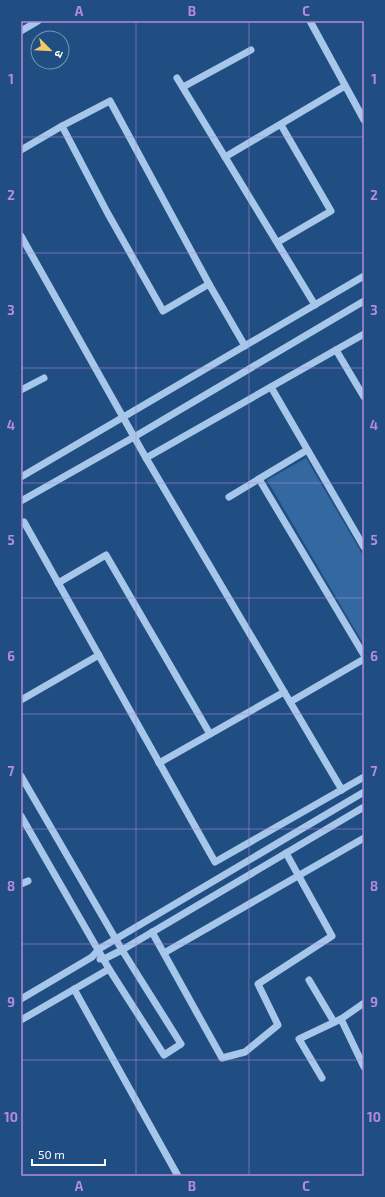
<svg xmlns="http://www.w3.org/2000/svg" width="385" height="1197" font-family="'Exo 2','Noto Sans Devanagari',sans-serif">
<rect width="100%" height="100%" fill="#204e82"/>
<path fill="#3369a0" d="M306,458L364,557V645L267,480Z"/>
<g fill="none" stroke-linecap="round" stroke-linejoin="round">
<g stroke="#a6c7e9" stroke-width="7">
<path d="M310,21L364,120"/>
<path d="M21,31L38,21"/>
<path d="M177,78L315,305"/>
<path d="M183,87L251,50"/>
<path d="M62,126L107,212L163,311L209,284"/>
<path d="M21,150L62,126L110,101L209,284L245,346"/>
<path d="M225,157L345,86"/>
<path d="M21,236L146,458L342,790"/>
<path d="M278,242L331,211L281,125"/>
<path d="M336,350L364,397"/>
<path d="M271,387L364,547"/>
<path d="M21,390L44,378"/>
<path d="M146,458L364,334"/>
<path d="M21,477L364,276"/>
<path d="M259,479L364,655"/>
<path d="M229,497L307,450"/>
<path d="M21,501L134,437L364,301"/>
<path d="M21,524L24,522L215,862L364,777"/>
<path d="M58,583L106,555L210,734"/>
<path d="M21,700L99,655"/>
<path d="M290,702L364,659"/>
<path d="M159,763L284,692"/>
<path d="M21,776L122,950L181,1044L164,1055L109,969L21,816"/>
<path d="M21,884L28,881"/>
<path d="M152,932L222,1058L245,1052L278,1025L258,984L332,936L286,853"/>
<path d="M164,953L364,838"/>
<path d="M100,959H104L122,950L364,807"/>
<path d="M309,980L334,1022"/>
<path d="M74,989L178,1176"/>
<path d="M21,999L92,957L99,949L364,792"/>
<path d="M364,1003L341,1019L364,1067"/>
<path d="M21,1020L109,969"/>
<path d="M322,1078L299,1039L341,1019"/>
</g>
</g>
<path fill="none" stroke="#b68bdc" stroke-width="1" stroke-opacity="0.55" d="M136,21V1176M249,21V1176M21,137H364M21,253H364M21,368H364M21,483H364M21,598H364M21,714H364M21,829H364M21,944H364M21,1060H364"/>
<rect width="385" height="1197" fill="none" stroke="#204e82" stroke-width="44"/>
<g transform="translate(50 50) rotate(114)"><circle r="19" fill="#204e82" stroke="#7995b4"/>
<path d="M0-3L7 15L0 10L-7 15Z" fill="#f6c766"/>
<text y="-6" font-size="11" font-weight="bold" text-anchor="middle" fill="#ffffff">उ</text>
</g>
<path d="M32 1159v6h73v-6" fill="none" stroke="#ffffff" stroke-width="2"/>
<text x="38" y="1159" font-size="12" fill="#ffffff" stroke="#204e82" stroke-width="3" paint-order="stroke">50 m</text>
<rect x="22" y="22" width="341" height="1153" fill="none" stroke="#b68bdc" stroke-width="1.5"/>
<g font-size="13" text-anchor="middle" font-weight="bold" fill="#b68bdc">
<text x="79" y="16">A</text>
<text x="192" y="16">B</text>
<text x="306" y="16">C</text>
<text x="11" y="84">1</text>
<text x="374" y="84">1</text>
<text x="11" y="200">2</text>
<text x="374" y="200">2</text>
<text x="11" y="315">3</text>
<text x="374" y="315">3</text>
<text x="11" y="430">4</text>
<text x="374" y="430">4</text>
<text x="11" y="545">5</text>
<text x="374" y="545">5</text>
<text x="11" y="661">6</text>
<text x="374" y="661">6</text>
<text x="11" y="776">7</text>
<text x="374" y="776">7</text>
<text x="11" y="891">8</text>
<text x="374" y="891">8</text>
<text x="11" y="1007">9</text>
<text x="374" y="1007">9</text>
<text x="11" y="1122">10</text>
<text x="374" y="1122">10</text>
<text x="79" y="1191">A</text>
<text x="192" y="1191">B</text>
<text x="306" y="1191">C</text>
</g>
</svg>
